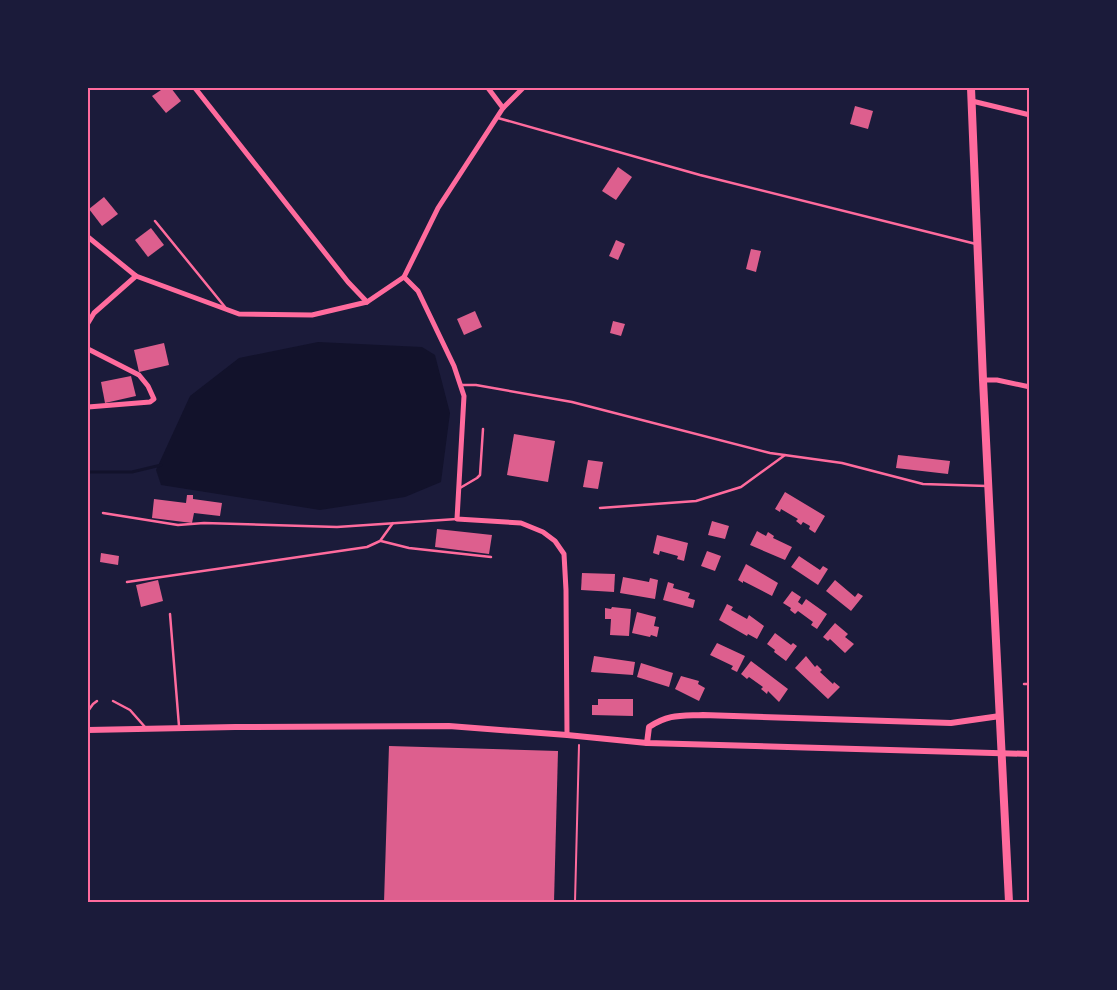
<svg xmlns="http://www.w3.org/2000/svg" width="1117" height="990" font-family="'Archivo Narrow',sans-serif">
<rect width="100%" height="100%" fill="#1b1b3a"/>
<path fill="#12122b" d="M318,342L422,347L435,355L450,413L441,482L405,497L320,510L161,485L156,470L190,396L239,358Z"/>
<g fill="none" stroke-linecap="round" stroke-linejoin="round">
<path stroke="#12122b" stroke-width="3" d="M88,472H132L161,465"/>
</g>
<g fill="#dd5f8e">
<path d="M164,88H171L181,101L166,113L152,96Z"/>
<path d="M855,106L873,111L868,129L850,124Z"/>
<path d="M618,167L632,177L616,200L602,191Z"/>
<path d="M104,197L118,214L102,226L89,209Z"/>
<path d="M151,228L164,245L148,257L135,240Z"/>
<path d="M616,240L625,244L618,260L609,256Z"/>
<path d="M751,249L761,251L756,272L746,269Z"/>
<path d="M475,311L482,327L464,335L457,319Z"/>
<path d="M613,321L625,324L621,336L610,333Z"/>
<path d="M164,343L169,365L139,372L134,350Z"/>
<path d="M131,376L136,396L105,403L101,382Z"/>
<path d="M514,434L555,441L548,482L507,475Z"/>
<path d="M898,455L950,461L948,474L896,468Z"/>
<path d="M588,460L603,462L598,489L583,487Z"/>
<path d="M785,492L825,516L815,533L809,529L810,526L803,522L801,525L796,521L798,519L781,509L780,512L775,509Z"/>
<path d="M187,495H193V499L222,503L220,516L194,513L192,523L152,518L154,499L186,503Z"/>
<path d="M712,521L729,526L725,539L708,535Z"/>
<path d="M437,529L492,535L489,554L435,547Z"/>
<path d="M757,531L766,536L768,532L774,536L773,538L792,547L785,560L750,545Z"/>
<path d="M657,535L688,543L684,561L677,559L678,556L660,551L659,555L653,553Z"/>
<path d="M707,551L721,556L715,571L701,566Z"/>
<path d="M101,553L119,556L118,565L100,562Z"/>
<path d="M799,556L820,570L823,566L828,569L818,585L791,567Z"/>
<path d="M746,564L778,583L772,596L743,581V583L738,580Z"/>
<path d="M582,573L615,574L614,592L581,590Z"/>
<path d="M623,577L649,582L650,578L658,580L655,599L620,593Z"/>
<path d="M158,580L163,601L141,607L136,585Z"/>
<path d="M835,580L855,597L858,593L863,596L851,611L826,591Z"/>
<path d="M668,582L674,584L673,588L690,593L688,598L695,600L693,608L663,600Z"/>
<path d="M792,591L801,597L798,602L802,605L806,599L827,614L817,629L811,625L813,622L798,611L795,614L790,610L791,608L783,603Z"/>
<path d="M727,604L733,607L731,610L747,619L749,615L764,626L757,639L748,634L747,636L719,620Z"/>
<path d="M612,607L631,609L629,636L610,635L611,619H605V608L611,609Z"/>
<path d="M637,612L656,617L654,626L659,627L657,637L651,635L650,637L632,633Z"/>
<path d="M835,623L848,634L845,637L854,644L845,653L830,639L828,641L823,637Z"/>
<path d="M775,633L791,645L793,643L797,646L786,661L774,652L775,650L767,644Z"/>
<path d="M717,643L745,656L737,672L731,669L733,666L710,655Z"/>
<path d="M594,656L635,662L633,675L591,672Z"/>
<path d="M806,656L815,667L817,665L822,670L820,672L833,684L834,682L840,687L828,699L795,668Z"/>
<path d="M751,661L788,689L779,702L768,691L767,694L761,689L763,687L749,677L747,679L741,674Z"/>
<path d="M641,663L673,673L669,687L637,677Z"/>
<path d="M681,676L699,681L698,684L705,688L699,701L675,689Z"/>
<path d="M598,699H633V716L592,715V705H598Z"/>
<path d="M389,746L558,751L554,902H384Z"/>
</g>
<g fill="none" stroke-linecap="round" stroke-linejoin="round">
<path stroke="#ff6b9d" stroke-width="2" d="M575,902L579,745"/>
<g stroke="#ff6b9d" stroke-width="2.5">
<path d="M498,118L700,175L976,244"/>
<path d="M155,221L225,307"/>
<path d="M462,385H476L572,402L770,453L842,463L923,484L987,486"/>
<path d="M460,488L477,478L480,475L483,429"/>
<path d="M600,508L696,501L741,487L785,455"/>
<path d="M103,513L178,525L204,523L337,527L457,519"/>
<path d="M381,541L409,548L491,557"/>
<path d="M127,582L367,547L380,541L393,523"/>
<path d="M170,614L179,726"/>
<path d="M1024,684H1030"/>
<path d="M113,701L130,710L145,727"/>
<path d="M88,711L93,704L97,701"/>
</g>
<g stroke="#ff6b9d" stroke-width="5">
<path d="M195,88L348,282L367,302"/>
<path d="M488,88L503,108"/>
<path d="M972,101L1030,115"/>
<path d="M88,237L136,276L239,314L312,315L367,302L404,277L438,208L503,108L523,88"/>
<path d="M404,277L418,291L454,366L464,396L457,519L521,523L543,532L555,541L564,554L566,590L567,735"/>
<path d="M88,323L94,313L136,276"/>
<path d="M88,349L139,375L148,386L154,399L150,402L88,407"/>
<path d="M983,380H997L1030,387"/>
</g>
<g stroke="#ff6b9d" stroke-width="6">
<path d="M88,730L235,727L449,726L567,735L647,743L1030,754"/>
<path d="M647,743L649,727C669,714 680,716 703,715L951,723L1000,716"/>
</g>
<path stroke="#ff6b9d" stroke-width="8" d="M971,88L983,380L1009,902"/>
</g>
<rect width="1117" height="990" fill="none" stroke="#1b1b3a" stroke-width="178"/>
<rect x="89" y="89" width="939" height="812" fill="none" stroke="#ff6b9d" stroke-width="2"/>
</svg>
